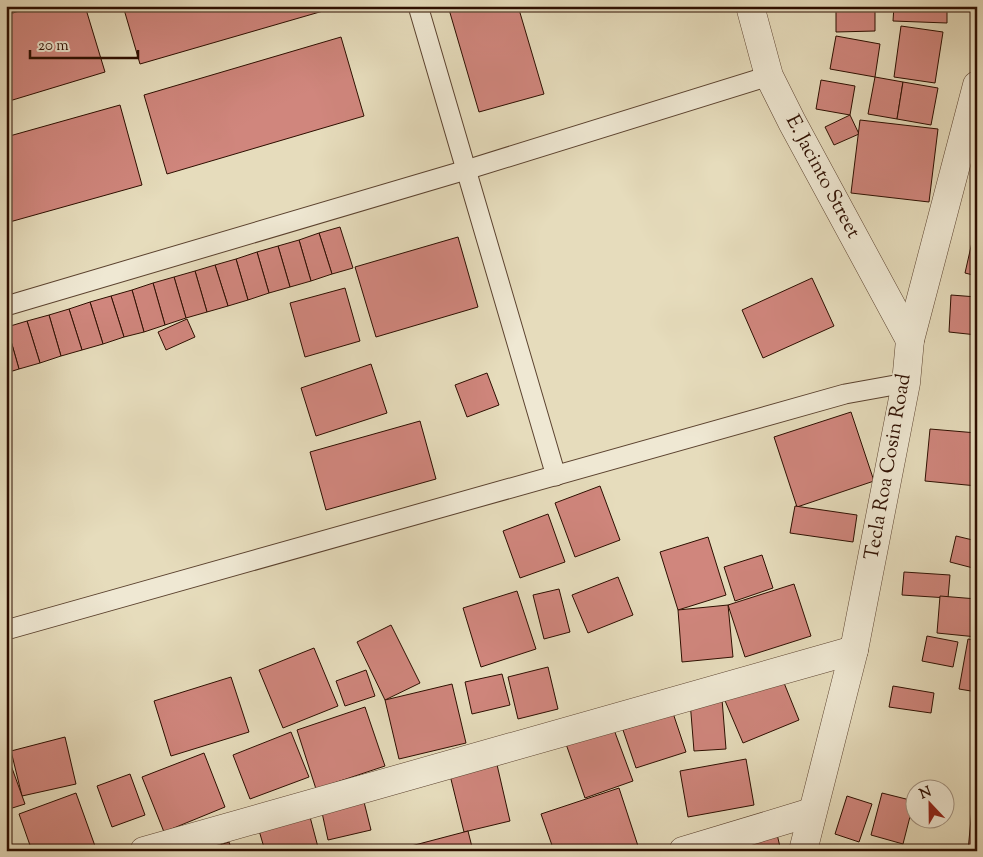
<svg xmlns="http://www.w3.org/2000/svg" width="983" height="857" font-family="'Sorts Mill Goudy',serif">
<rect width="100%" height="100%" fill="#e6dcbc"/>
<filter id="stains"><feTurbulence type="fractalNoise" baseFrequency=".004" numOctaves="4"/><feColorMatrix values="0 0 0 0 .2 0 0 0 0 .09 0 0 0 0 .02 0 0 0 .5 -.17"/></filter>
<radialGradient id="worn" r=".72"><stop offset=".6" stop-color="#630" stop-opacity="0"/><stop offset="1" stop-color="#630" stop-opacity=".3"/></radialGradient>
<g fill="#d0867d" stroke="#2d0e00">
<path d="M36,6H85L105,72L6,102V15Z"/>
<path d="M123,6H329L330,9L140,64Z"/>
<path d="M448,6H518L544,94L479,112Z"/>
<path d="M836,6H875V31L836,32Z"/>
<path d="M894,6H947V23L893,21Z"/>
<path d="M901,26L943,32L935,83L894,77Z"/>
<path d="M836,36L880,44L875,77L830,69Z"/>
<path d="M341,37L364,116L167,174L144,95Z"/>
<path d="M875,77L903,82L897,119L868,114Z"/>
<path d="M821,80L855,86L850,115L816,109Z"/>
<path d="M903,82L938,88L931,125L897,119Z"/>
<path d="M120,105L142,185L6,223V137Z"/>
<path d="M850,115L859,134L834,145L825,127Z"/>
<path d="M860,120L938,129L929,202L851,193Z"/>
<path d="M977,220V276L965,273Z"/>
<path d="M340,227L353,268L332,274L319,233Z"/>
<path d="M319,233L332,274L311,281L299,240Z"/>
<path d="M458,237L478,307L376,337L355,267Z"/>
<path d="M299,240L311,281L290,287L278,246Z"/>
<path d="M278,246L290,287L269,293L257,252Z"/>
<path d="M257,252L269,293L248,300L236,259Z"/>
<path d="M236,259L248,300L228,306L215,265Z"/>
<path d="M215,265L228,306L207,312L195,271Z"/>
<path d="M195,271L207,312L186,318L174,277Z"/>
<path d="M174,277L186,318L165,325L153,283Z"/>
<path d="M812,278L834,326L763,358L742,310Z"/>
<path d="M153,283L165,325L144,332L132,290Z"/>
<path d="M345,288L360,341L305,357L290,303Z"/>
<path d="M132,290L144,332L124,337L111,296Z"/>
<path d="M951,295L977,297V335L949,332Z"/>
<path d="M111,296L124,337L103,344L90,302Z"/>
<path d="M90,302L103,344L82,350L69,309Z"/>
<path d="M69,309L82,350L61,356L49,315Z"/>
<path d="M49,315L61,356L40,363L27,321Z"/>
<path d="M187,319L195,337L166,350L158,332Z"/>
<path d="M27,321L40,363L19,369L7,327Z"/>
<path d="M7,327L19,369L6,373V328Z"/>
<path d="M371,364L387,413L316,436L301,388Z"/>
<path d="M487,373L499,405L467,417L455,385Z"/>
<path d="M851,412L874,481L797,507L774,437Z"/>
<path d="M420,421L436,479L326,510L310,452Z"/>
<path d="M930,429L977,433V486L925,481Z"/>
<path d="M600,486L620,540L575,557L555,503Z"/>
<path d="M795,506L857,515L853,542L790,533Z"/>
<path d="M548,514L565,562L520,578L503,531Z"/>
<path d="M956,536L977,541V569L950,562Z"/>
<path d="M708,537L726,595L678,610L660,552Z"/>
<path d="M762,555L773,588L735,601L724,567Z"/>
<path d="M904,572L950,575L948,598L902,595Z"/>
<path d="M618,577L633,615L588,633L572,595Z"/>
<path d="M794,584L811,636L745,657L728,605Z"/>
<path d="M559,589L570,632L544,639L533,595Z"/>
<path d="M517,591L536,649L481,667L463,608Z"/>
<path d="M940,596L977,599V637L937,633Z"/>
<path d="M728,605L733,657L682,662L678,610Z"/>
<path d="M391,625L420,683L385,700L357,642Z"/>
<path d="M927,636L958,642L953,667L922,661Z"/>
<path d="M968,639L977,641V692L959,689Z"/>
<path d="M314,648L338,706L283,728L259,670Z"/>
<path d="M548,667L558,709L518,719L508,677Z"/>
<path d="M366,670L375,696L345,706L336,681Z"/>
<path d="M780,673L799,720L743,743L723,696Z"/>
<path d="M502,674L510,705L472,714L465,682Z"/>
<path d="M231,677L249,732L171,756L154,701Z"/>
<path d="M452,684L466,743L399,759L385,700Z"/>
<path d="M893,686L934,693L931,713L889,707Z"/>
<path d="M722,699L726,749L694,751L690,701Z"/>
<path d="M365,707L385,766L316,789L297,730Z"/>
<path d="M673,713L686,752L636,768L623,730Z"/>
<path d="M613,727L633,781L585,798L566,744Z"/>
<path d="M291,732L309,777L250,799L233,755Z"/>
<path d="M65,737L76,784L22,796L11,751Z"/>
<path d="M204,753L225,807L164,832L142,777Z"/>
<path d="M495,756L510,821L464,832L448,767Z"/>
<path d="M6,757H8L25,804L6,810Z"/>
<path d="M746,759L754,805L688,817L680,771Z"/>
<path d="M130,774L145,815L112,827L97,786Z"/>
<path d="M619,788L639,849L634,851H554L541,814Z"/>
<path d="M76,793L95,846L83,851H32L19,814Z"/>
<path d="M882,793L914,801L903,844L871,835Z"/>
<path d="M847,796L872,804L859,842L835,834Z"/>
<path d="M973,797H977V851H968Z"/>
<path d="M363,798L371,830L328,840L321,808Z"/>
<path d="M309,813L319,851H265L258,827Z"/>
<path d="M776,830L781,851H687Z"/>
<path d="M468,831L473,851H392Z"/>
<path d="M229,842L232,851H202Z"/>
</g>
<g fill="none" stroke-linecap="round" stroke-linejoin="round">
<g stroke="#5b422f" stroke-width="21">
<g id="service">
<path d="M418,6L556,476"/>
<path d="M6,306L466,170L769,76"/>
<path d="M6,630L845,394L906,383"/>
</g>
</g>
<g stroke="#5b422f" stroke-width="29">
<g id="minor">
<path d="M144,851L854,650"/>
<path d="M683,851L812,812"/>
</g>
</g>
<g stroke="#5b422f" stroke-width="29">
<g id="tertiary">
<path d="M750,6L769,76L792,122L910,340"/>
<path d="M803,851L854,650L906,383L910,340L977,85"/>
</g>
</g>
<use href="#service" stroke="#efe8d3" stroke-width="19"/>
<use href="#minor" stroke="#efe8d3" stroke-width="28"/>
<use href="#tertiary" stroke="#efe8d3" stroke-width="28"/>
</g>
<g text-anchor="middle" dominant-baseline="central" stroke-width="4.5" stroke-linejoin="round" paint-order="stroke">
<g font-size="20" fill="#2d0e00" stroke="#efe8d3">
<text transform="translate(822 177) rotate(62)">E. Jacinto Street</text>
<text transform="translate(889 467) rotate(-80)">Tecla Roa Cosin Road</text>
</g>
</g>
<rect width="983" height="857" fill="none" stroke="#e6dcbc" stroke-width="25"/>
<rect x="8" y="8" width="968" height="842" fill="none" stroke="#2d0e00" stroke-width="2.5"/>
<rect x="12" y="12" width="958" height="832" fill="none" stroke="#2d0e00"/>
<g transform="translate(930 804) rotate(338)"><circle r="24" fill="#efe8d3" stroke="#a1917f"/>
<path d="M0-4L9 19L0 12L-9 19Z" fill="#8f2418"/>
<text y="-8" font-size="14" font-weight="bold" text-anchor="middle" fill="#2d0e00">N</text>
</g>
<path d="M30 50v8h108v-8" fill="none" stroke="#2d0e00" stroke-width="2.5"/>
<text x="38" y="50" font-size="15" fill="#2d0e00" stroke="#efe8d3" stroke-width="4" paint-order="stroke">20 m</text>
<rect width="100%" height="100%" filter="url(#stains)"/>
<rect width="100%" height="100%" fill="url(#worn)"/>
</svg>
